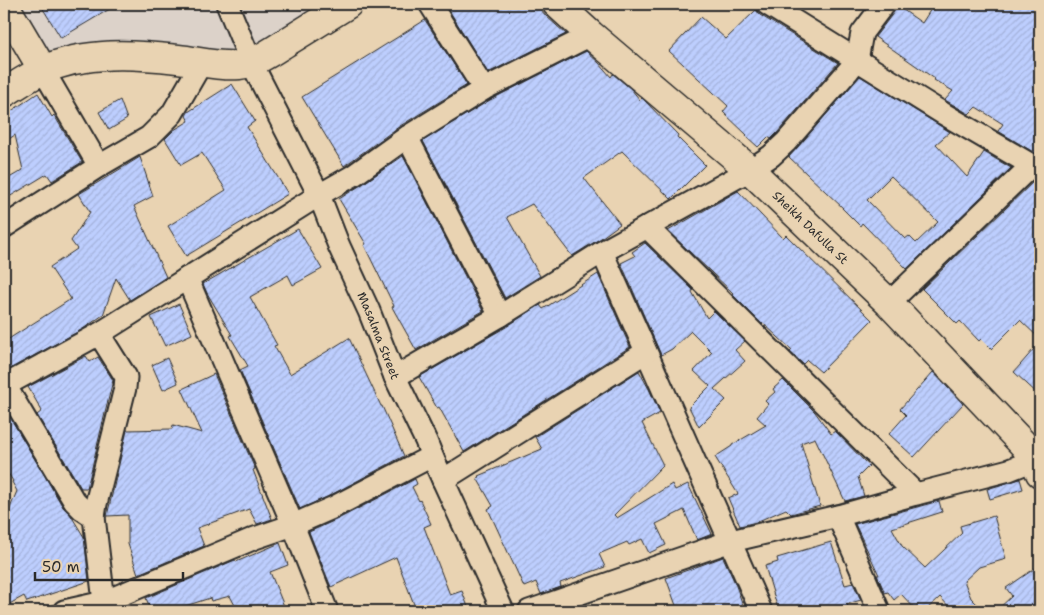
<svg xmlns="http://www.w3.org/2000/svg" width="1044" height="615" font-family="'Shantell Sans',sans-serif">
<defs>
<pattern id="building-hatch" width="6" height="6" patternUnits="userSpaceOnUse" patternTransform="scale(1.25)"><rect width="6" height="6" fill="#bdcefe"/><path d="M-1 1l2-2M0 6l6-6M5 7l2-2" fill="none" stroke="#a3b1da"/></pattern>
</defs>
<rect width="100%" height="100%" fill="#e9d3b2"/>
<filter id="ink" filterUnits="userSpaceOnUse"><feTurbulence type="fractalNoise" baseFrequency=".02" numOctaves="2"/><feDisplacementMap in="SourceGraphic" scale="10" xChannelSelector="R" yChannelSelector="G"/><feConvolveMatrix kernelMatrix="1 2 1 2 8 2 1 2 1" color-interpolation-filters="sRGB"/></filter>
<g filter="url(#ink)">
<path fill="#dcd2c9" d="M13,4H353L241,72L50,61Z"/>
<g fill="url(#building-hatch)" stroke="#2b2b2b" fill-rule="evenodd">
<path d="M40,4H118L61,38Z"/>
<path d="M451,4H536L546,16L566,34L488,73L447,7Z"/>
<path d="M937,4H1040V42L1034,52L1040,56V156L998,131L1003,124L976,107L969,114L945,100L953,91L934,80L935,79L875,37L894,12L896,5L922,23L931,9L933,10Z"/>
<path d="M756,10L760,15L838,63L777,133L771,139L768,137L758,147L746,136L747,135L723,112L728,106L669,51L701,17L726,39Z"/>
<path d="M425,20L467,85L400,126L344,166L302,97Z"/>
<path d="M586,51L599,63L611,77L613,74L631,89L640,100L642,98L645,101L678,135L677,137L705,165L671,199L622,151L584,178L620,224L601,238L572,256L532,204L507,217L540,276L505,298L423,141L490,100Z"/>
<path d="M860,76L950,132L936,144L967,177L984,152L1011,168L907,269L862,223L860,226L842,208H843L789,157ZM891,176L938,222L916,243L909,236L905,239L867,200Z"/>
<path d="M232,84L255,121L247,127L288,194L186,256L168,226L226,190L202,153L181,165L165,139L174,130L189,121L186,116L188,112Z"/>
<path d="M38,93L52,117L54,115L82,162L52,181L47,174L4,200V181L23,170L15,135L4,142V116Z"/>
<path d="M120,100L127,119L109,130L99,112Z"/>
<path d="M403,156L483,311L416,350L392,307L394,306L364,245L366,244L339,199L361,185Z"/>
<path d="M140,157L153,196L134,206L166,277L130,300L116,278L103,315L83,329L4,372V342L71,299L50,267L77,249L71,241L90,212L79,194Z"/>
<path d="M1034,181L1040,182V339L1020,320L991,349L981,339L979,341L960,321L957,324L922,289Z"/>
<path d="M738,191L783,238L786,235L872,320L821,372L807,360L803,364L790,352L792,350L763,323L762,324L732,294L733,293L668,231Z"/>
<path d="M298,229L322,269L293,285L288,275L250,297L277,345L274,346L290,374L349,338L381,406H382L404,456L327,497L300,509L240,370L248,366L230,336L232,335L207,293L203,284Z"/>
<path d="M645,243L693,290L692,292L707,318L714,311L745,341L735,350L745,361L714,389L726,400L699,427L689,407L710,386L694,371L712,352L691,331L672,349L661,355L621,263L635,256L632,252Z"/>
<path d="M598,274L630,347L464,452L439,407L437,408L419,377L506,327L540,305L543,309Z"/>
<path d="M179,304L192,334L165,346L151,317Z"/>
<path d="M1040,342V396L1014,372Z"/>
<path d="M86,356L90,362L98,357L113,380L87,488H81L37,415L42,411L28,387Z"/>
<path d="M167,358L178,383L163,390L152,365Z"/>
<path d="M639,371L649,389L660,413L642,423L663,465L614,515L617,518L672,484L675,490L688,484L712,534L697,540L684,510L656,524L666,545L649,553L642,539L629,545L627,542L599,554L605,567L560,583L561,587L541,594L536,582L524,587L488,509L493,506L477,478L479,477L478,476L542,449L535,437Z"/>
<path d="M933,372L963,404L914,457L889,434L906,415L900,409Z"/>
<path d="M214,374L255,469L253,470L272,519L257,524L249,509L197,528L204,546L138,574L128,544V515L107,516L127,430L172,429L173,425L202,433L182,389Z"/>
<path d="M783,380L815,412L831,434L835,431L869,466L858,477L864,496L845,501L815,438L801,443L820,506L791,514L786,509L756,522L740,526L728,498L738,494L715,457L732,446V445L766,425L757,417L768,404L765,401L775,392L773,389Z"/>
<path d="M4,407L63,507L70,514L84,537L89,581L27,602L24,596L4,607V523L17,491L12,482L13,481L4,467Z"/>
<path d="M415,479L417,484L412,487L419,501L420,500L431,524L424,527L450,595L462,591L468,607L456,611H410V609L415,607L396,557L331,587L309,532L338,519Z"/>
<path d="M1020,479L1023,489L990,499L987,489Z"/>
<path d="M939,501L942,512L892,528L902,546L925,568L962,533L960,526L994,516L1006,559L979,567L964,581L971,598L984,611H953L940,597L925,611H917L901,594L894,600L888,592L885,593L877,575H879L855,524Z"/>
<path d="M831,542L845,585L853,583L861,600L847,604L849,611H787L785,607L778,609L765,566L778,562L777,558Z"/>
<path d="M280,543L288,565L270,572L286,611H238L230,596L211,601L210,598L170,611H151L146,598L235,560L236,562Z"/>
<path d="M723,557L735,583L745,611H678L666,578Z"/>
<path d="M1040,565V611H996L1012,596L1006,588Z"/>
</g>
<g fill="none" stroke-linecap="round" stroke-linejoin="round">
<g stroke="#2b2b2b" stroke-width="25">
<g id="street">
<path id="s1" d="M227,4L251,62L319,195L339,246L369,311L395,377L426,441L432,456L503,611"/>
<path d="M430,4L484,89"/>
<path d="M767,4L944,114L1040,170"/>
<path d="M43,70L99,166"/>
<path d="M407,137L500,316"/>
<path d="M4,227L99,166L149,137L172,114L202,62"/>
<path d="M647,227L916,494"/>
<path d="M602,252L761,611"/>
<path d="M187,278L293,525L327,611"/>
<path d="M889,303L1032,165"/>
<path d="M99,334L126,377L125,388L96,504L94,517L104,602L105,611"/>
<path d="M395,377L500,316L602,252L750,170L771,156L786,142L849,70L857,60L862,33L884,4"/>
<path d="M5,385L74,501L82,509L94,517"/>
<path d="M4,386L99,334L319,195L354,175L407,137L484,89L591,35"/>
<path d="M443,480L646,352"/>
<path d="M838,516L879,611"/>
<path d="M64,611L104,602L255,538L293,525L332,508L432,456"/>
<path d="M529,611L731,541L838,516L916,494L1009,470L1034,460L1040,455"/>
</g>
</g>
<g stroke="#2b2b2b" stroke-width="31">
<g id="secondary">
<path d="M4,4L43,70"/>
<path id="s2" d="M557,4L591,35L750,170L889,303L1024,445L1034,460L1040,473"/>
<path d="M4,93C17,85 30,76 43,70C86,51 133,54 178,59C198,61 219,67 239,65C257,63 275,49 290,40C309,28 329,16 348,4"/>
</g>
</g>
<use href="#street" stroke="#e9d3b2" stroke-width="21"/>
<use href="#secondary" stroke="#e9d3b2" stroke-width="28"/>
</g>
</g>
<g text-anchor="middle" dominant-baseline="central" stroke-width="4" stroke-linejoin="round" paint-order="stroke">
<g font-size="12" fill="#2b2b2b" stroke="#e9d3b2">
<text stroke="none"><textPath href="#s2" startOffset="338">Sheikh Dafulla St</textPath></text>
<text stroke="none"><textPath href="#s1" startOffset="365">Masalma Street</textPath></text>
</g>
</g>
<rect width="1044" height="615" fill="none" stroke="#e9d3b2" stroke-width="20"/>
<rect x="10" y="10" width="1024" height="595" fill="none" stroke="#2b2b2b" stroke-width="2" filter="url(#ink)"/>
<path d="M35 572v8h148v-8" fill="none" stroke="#2b2b2b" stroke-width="2.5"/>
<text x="42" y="572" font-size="15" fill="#2b2b2b" stroke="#e9d3b2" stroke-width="4" paint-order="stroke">50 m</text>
</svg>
